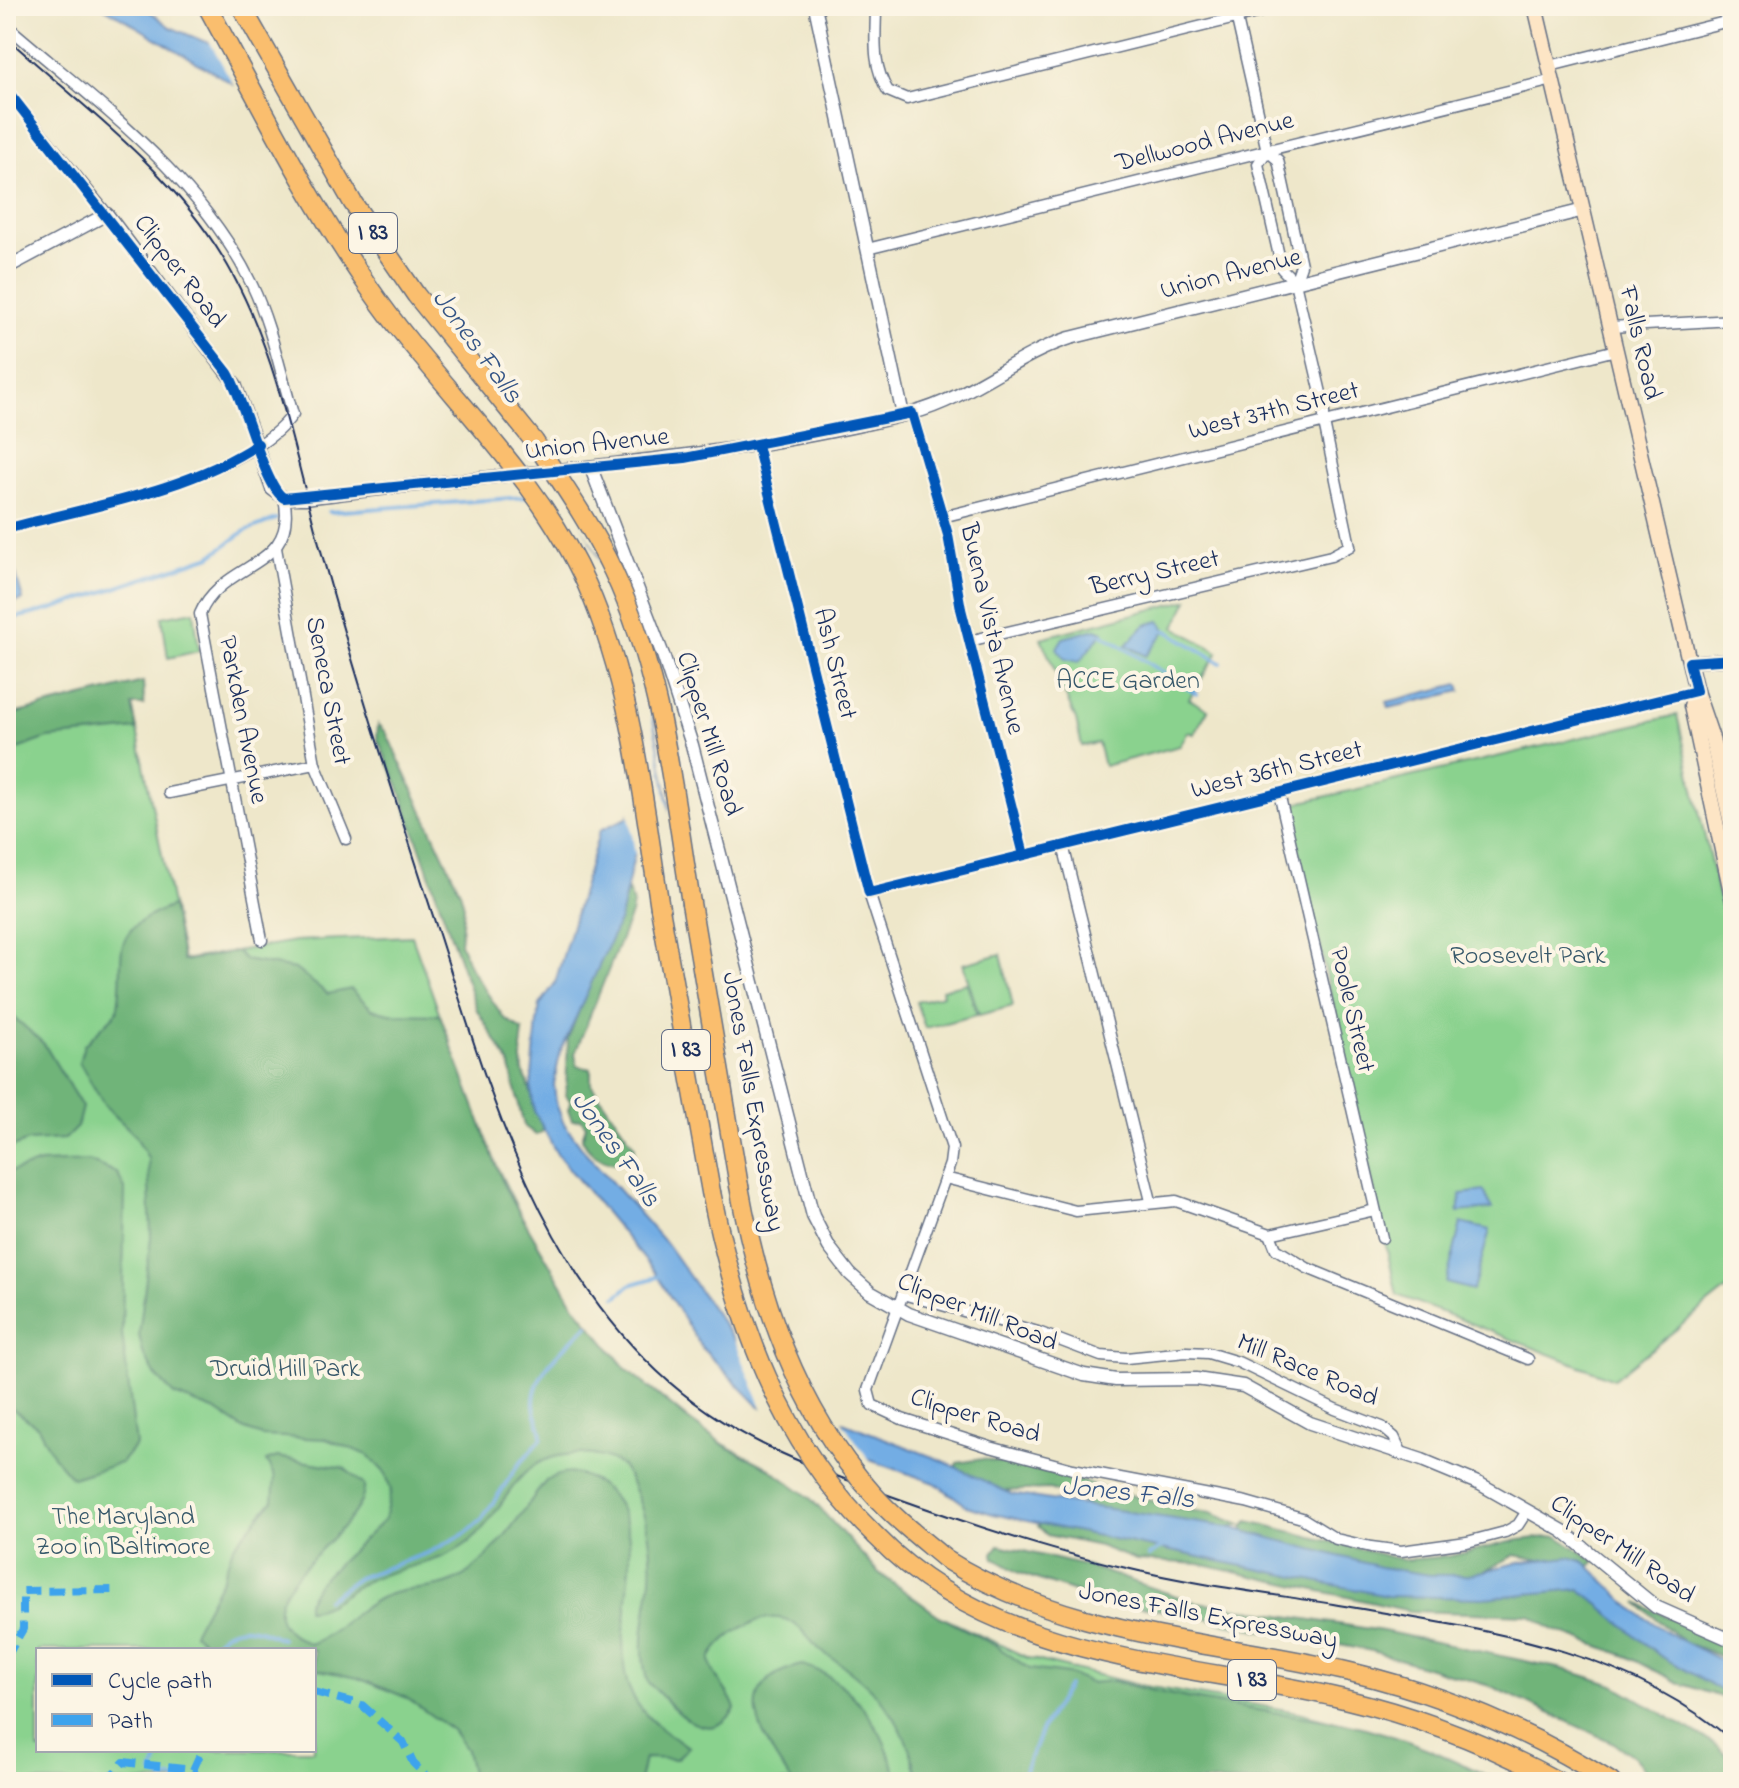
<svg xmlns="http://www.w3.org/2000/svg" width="1739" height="1788" font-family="'Indie Flower',sans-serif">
<rect width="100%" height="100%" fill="#fcf5e5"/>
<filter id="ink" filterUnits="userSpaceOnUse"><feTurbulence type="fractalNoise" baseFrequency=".0125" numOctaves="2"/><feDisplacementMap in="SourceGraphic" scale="16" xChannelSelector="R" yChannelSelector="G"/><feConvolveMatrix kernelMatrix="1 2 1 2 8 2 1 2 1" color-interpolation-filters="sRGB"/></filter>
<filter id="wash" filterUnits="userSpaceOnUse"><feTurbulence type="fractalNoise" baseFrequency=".006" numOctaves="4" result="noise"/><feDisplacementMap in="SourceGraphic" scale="32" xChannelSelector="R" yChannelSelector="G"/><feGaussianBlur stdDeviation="1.8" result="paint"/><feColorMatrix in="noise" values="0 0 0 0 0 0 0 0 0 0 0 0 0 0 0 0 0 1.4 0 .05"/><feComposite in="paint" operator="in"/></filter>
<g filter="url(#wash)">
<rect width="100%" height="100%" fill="#eee7ca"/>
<g fill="#8ad28e" stroke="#528076" stroke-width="2" fill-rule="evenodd">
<path d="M1188,600L1175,627L1218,652L1189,699L1208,710L1194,734L1188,732L1180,746L1104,766L1098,743L1082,746L1076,720L1041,638Z"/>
<path d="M194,611L199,651L168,658L162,617Z"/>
<path d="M143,682L144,705H132L183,960L295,941L412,936L486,1145L530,1234L574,1305L626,1369L690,1421L725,1445L769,1468L825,1528L879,1573L939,1616L1028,1658L1139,1685L1297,1712L1376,1732L1467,1766L1499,1782H6V716ZM38,1650H314V1750H38Z"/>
<path d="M1677,715L1733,960V1284L1614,1379L1397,1295L1289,805Z"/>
<path d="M1001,954L1013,1006L979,1015L963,964Z"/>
<path d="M967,983L977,1015L925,1028L916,1002L943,995L942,989Z"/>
</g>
<g fill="#6fb479" stroke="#45726c" stroke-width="2">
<path d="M143,682L144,705H132L137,729L48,738L6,753V716Z"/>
<path d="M378,724L386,732L460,891L464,906L460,943L469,966L504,1018L523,1031L521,1049L523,1071L545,1130L536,1135L524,1126L509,1063L477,1010L398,785L377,738Z"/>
<path d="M628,890L633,903L631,914L575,1053L577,1066L591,1069V1084L635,1147L634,1158C613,1170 591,1158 582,1138L586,1126L581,1119L572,1120L568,1109L571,1102L566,1095L568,1038Z"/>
<path d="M172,906L183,961L237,951L245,960L295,969L328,994L351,989L372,1009L395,1014L440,1015L505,1188L574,1305L626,1369L690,1421L725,1446L769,1468L810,1498L879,1573L939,1616L995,1645L1030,1669L1068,1674L1090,1683L1113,1681C1184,1700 1259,1710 1331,1721C1388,1729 1449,1756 1499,1782H919C906,1720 876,1685 824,1653C810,1644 803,1626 787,1620C760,1610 722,1636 710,1659C711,1677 730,1690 735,1709C708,1750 675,1710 656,1690C651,1685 647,1684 646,1676C638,1642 647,1612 651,1578C654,1538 642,1500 622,1466C595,1448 548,1450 524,1474C504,1494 493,1522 470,1541C439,1566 401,1565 367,1581C346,1590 331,1609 307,1610V1602L318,1583L384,1520L391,1491L386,1474L368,1455L326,1439L262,1436L245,1430L216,1411L174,1395L156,1376L143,1353L139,1335L151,1237L148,1158L135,1135L105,1106L79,1062L84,1045L117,1012C129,954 101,933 172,906Z"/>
<path d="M6,1010L44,1044L82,1107L77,1127L65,1139L28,1141L6,1150Z"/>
<path d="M89,1161L117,1173L125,1189L122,1333L136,1445L121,1463L72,1478L53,1456L38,1427L6,1404V1173L41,1163Z"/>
<path d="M277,1457L344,1468L364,1485C370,1534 214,1604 310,1644C337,1633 356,1609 382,1597C406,1586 430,1592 454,1581C492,1563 520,1513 546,1481C562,1471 575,1471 592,1480C665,1519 606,1627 629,1688C640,1715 665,1734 689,1747L676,1759L644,1758L639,1782H473L466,1750L452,1730L405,1697L358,1678L314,1669V1650H214L193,1633L223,1577L233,1547L273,1500L275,1477L266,1461Z"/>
<path d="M983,1459L1037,1469L1181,1509L1211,1513L1241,1525L1228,1528L1088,1507L1075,1497L1049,1489L1002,1491L955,1469L957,1463Z"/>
<path d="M1044,1521L1350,1577L1567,1578L1733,1678V1701L1679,1683L1629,1657L1554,1630L1529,1615L1410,1611L1199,1564L1136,1560L1099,1546L1047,1535L1038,1526Z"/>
<path d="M1249,1521L1403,1560L1451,1556L1519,1540L1557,1536L1595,1561L1587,1569L1515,1555L1482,1572L1452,1579L1415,1580L1246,1533L1243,1527Z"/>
<path d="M999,1545L1093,1568L1191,1601L1383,1631L1563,1669L1614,1685L1719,1747L1733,1761V1782H1656L1633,1756L1614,1743L1493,1687L1372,1651L1226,1624L1201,1616L1104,1602L1019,1573L994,1558L993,1553Z"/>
<path d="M1637,1603L1733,1646V1661L1684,1642Z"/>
<path d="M802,1665C852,1678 888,1733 897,1782H792C763,1740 725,1682 802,1665Z"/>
</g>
<g fill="#73ade4" stroke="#476ea1" stroke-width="2">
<path d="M102,6H143L170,27L203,41L240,48L286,82L304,107L432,330L555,483L613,581L647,683L669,803L667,818L634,856L620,919L560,1053L554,1084L556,1103L563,1122L586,1153L668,1246L740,1348L781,1388L817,1412L943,1461L1011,1494L1233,1528L1380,1567L1430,1575H1468L1521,1562L1570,1557L1585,1562L1635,1611L1678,1639L1733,1666V1697L1659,1655L1580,1589L1483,1598L1387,1596L993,1514L967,1506L935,1483L807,1438L757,1404L702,1348L654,1271L557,1154L534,1111L531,1088L537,1022L540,1005L555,983L600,830L627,818L635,801L628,728L590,606L572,559L544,508L392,326L313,191L243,90Z"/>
<path d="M11,557L23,600L15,602L11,589L6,590V559Z"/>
<path d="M1160,621L1166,630L1146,656L1126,645L1145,625Z"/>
<path d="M1096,629L1103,632L1079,662L1065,659L1057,648L1063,638Z"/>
<path d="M1459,684L1461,691L1389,708L1387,702Z"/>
<path d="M1484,1191L1492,1209L1458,1212L1461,1194Z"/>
<path d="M1461,1223L1490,1230L1473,1290L1446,1283Z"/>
</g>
<g fill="#eee7ca">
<path d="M207,37L241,44L269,62L289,80L307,104L358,198L558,481L636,630L670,820L642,849L637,866L628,810L632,785L624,729L603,656L568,561L513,472L479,438L424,372L261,121L236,89Z"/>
<path d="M729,1326L743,1345L784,1385L839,1417L872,1464L805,1442L765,1415Z"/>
</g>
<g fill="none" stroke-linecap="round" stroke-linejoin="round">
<g stroke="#73ade4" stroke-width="4">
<path d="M329,512L526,497"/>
<path d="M6,620L49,610L211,556L245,531L276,519"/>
<path d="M1166,630L1221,663"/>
<path d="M1102,634L1197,694"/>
<path d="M616,1297L630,1285L660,1276"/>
<path d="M1149,1556L1163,1546"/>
<path d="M327,1599L358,1578L430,1552L466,1533L482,1519L519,1464L542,1438C542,1425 533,1414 534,1402C534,1371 568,1344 588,1325"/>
<path d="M210,1650C227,1620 254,1625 281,1639"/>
<path d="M161,1750L153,1774L164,1780L172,1778L180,1782"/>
<path d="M1020,1782L1042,1729L1068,1686"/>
</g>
</g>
</g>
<g filter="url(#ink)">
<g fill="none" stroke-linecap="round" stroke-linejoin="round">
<g stroke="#656f84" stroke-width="13">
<g id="minor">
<path d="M876,6C876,36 871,64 888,91L907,99L1284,6"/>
<path d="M1234,6L1267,151L1278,160L1301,265L1295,282"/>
<path d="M6,25C95,102 200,176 252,285C271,325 280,371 293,414C245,480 85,508 6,529"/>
<path d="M1550,66L1733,20"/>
<path d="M6,89L107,214"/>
<path d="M867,249L1553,80"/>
<path d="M1611,327L1733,320"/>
<path d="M912,413L948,535L961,609L1024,855"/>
<path d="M757,445L869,893L952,1148L950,1164L868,1390L872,1405L902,1419L990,1447L1073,1469L1246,1502L1302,1518L1336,1539L1371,1547L1401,1551L1467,1542L1505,1532L1518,1525L1527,1511"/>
<path d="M942,517L1616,350"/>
<path d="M276,548L315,764L346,839"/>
<path d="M969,641L1331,556L1350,546L1324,423V406L1295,282L1282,269L1258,164L1267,151"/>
<path d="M169,793L315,764"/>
<path d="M1279,793L1382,1238"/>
<path d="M1063,845L1151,1201"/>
<path d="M869,893L1696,691"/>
<path d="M262,940L200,614C222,560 299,570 284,498"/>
<path d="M945,1178L1076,1211L1176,1201L1270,1234L1375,1210"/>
<path d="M1270,1234L1276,1249L1307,1268L1528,1359"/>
<path d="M903,1294L1038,1332L1101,1356L1126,1358L1186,1352L1208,1353L1238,1362L1335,1409L1382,1427L1394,1437L1402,1454"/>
</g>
</g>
<g stroke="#656f84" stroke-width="15">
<g id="tertiary">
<path d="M815,6L903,415"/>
<path d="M6,268L107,214L235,384L272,489L284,498H306C510,471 711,464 912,413C970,398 1014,356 1070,338L1584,210"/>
<path d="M591,468L663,655L692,745L813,1216L829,1247L850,1274L870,1292L909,1314L1084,1375L1116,1380L1196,1379L1243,1386L1310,1423L1422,1460L1480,1484L1563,1531L1656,1607L1733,1641"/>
<path d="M1689,662L1733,659"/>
</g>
</g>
<g stroke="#656f84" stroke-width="17">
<g id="secondary">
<path d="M1535,6L1696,691L1712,738L1733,832"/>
<path d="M1696,691L1691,706L1733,901"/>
</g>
</g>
<g stroke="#656f84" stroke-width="21">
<g id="motorway">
<path d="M241,6L353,203L416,295L534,441"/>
<path d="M691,903L739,1186"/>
<path d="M660,908L711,1192"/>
<path d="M876,1536C998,1663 1184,1661 1344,1699C1420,1717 1491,1745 1559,1782"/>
<path d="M945,1559C1068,1637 1212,1640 1350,1672C1444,1694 1530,1731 1611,1782"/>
</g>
</g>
<use href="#minor" stroke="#fff" stroke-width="10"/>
<use href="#tertiary" stroke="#fff" stroke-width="12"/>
<use href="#secondary" stroke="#fde5c5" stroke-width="14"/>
<use href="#motorway" stroke="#fabe6e" stroke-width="18"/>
<path stroke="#1b2f5e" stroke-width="2" d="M6,37C81,106 168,167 222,256C275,342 293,450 320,547C354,672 394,796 434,919C486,1079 530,1251 657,1371C727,1437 802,1464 891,1496C966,1523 1044,1549 1122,1567C1191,1584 1263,1593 1333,1604C1475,1629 1619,1644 1733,1741"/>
<g stroke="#656f84" stroke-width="21" stroke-linecap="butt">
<g id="motorway-bridge">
<path d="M207,6C259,101 308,200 370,289C439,389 537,472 587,585C632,687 643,798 660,908"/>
<path d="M534,441C562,483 591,525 613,571C662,675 673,791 691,903"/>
<path d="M739,1186C759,1297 796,1408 872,1493C894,1518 920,1538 945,1559"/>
<path d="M711,1192C737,1320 780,1444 876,1536"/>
</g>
</g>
<use href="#motorway-bridge" stroke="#fabe6e" stroke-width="18"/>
<g stroke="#3da3ed" stroke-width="8" stroke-dasharray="16 8" stroke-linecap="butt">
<path d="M6,1658L23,1629V1591L114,1590"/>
<path d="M314,1692L362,1705L403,1742L413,1763L432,1782"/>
<path d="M193,1770L202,1750"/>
<path d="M105,1782L124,1762L193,1770L200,1782"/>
</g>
<g stroke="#fcf5e5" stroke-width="15">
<g id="cycleway">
<path d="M6,89L228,373C244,399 265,489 284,498L685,458L912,413L948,535L961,609L1024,855"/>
<path d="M757,445L869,893L1696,691L1689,662L1733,659"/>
<path d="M6,529C88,507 188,491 258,444"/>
</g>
</g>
<use href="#cycleway" stroke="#0057b8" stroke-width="10"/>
</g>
</g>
<g text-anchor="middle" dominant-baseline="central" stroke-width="8" stroke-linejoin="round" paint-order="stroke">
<g fill="#fcf5e5" stroke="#5e6a86" stroke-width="2">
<rect x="349" y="213" width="48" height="40" rx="6"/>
<rect x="662" y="1030" width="48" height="40" rx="6"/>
<rect x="1228" y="1660" width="48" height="40" rx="6"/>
</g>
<g font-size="24" font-weight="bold" fill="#1b2f5e">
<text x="373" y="233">I 83</text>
<text x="686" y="1050">I 83</text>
<text x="1252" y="1680">I 83</text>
</g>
<g font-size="26" fill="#1b2f5e" stroke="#fcf5e5">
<text transform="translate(1205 143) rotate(-14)">Dellwood Avenue</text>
<text transform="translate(179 272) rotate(53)">Clipper Road</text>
<text transform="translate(1231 275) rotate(-14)">Union Avenue</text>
<text transform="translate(1639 343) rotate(77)">Falls Road</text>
<text transform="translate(1274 412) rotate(-14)">West 37th Street</text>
<text transform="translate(597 445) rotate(-6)">Union Avenue</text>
<text transform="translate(1155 574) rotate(-13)">Berry Street</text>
<text transform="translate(991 629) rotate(77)">Buena Vista Avenue</text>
<text transform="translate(834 664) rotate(76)">Ash Street</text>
<text transform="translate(327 691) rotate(79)">Seneca Street</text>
<text transform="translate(242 720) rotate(79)">Parkden Avenue</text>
<text transform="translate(708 734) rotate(73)">Clipper Mill Road</text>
<text transform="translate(1277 771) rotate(-14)">West 36th Street</text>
<text transform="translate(1351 1010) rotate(77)">Poole Street</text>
<text transform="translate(752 1102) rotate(80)">Jones Falls Expressway</text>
<text transform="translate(977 1313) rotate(22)">Clipper Mill Road</text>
<text transform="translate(1307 1371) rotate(23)">Mill Race Road</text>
<text transform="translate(975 1417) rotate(17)">Clipper Road</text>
<text transform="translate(1622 1550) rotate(35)">Clipper Mill Road</text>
<text transform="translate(1208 1617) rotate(11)">Jones Falls Expressway</text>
</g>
<g font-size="26" fill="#37586a" stroke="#fcf5e5">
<text x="1128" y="682">ACCE Garden</text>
<text x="1528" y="957">Roosevelt Park</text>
<text x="285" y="1370">Druid Hill Park</text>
<text x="123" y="1518">The Maryland<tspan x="123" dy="30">Zoo in Baltimore</tspan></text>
</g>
<g font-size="28" font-style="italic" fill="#355586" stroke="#fcf5e5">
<text transform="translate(476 347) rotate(54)">Jones Falls</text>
<text transform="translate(615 1150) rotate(55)">Jones Falls</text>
<text transform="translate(1128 1494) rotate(6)">Jones Falls</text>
</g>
</g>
<rect width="1739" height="1788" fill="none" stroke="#fcf5e5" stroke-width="32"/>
<rect x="36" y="1648" width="280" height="104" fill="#fcf5e5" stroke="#a2a6af" stroke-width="2"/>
<rect x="52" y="1674" width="40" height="12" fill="#0057b8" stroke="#a2a6af" stroke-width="2"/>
<text x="108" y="1688" font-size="24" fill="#1b2f5e">Cycle path</text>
<rect x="52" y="1714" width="40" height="12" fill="#3da3ed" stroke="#a2a6af" stroke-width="2"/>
<text x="108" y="1728" font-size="24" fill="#1b2f5e">Path</text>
</svg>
